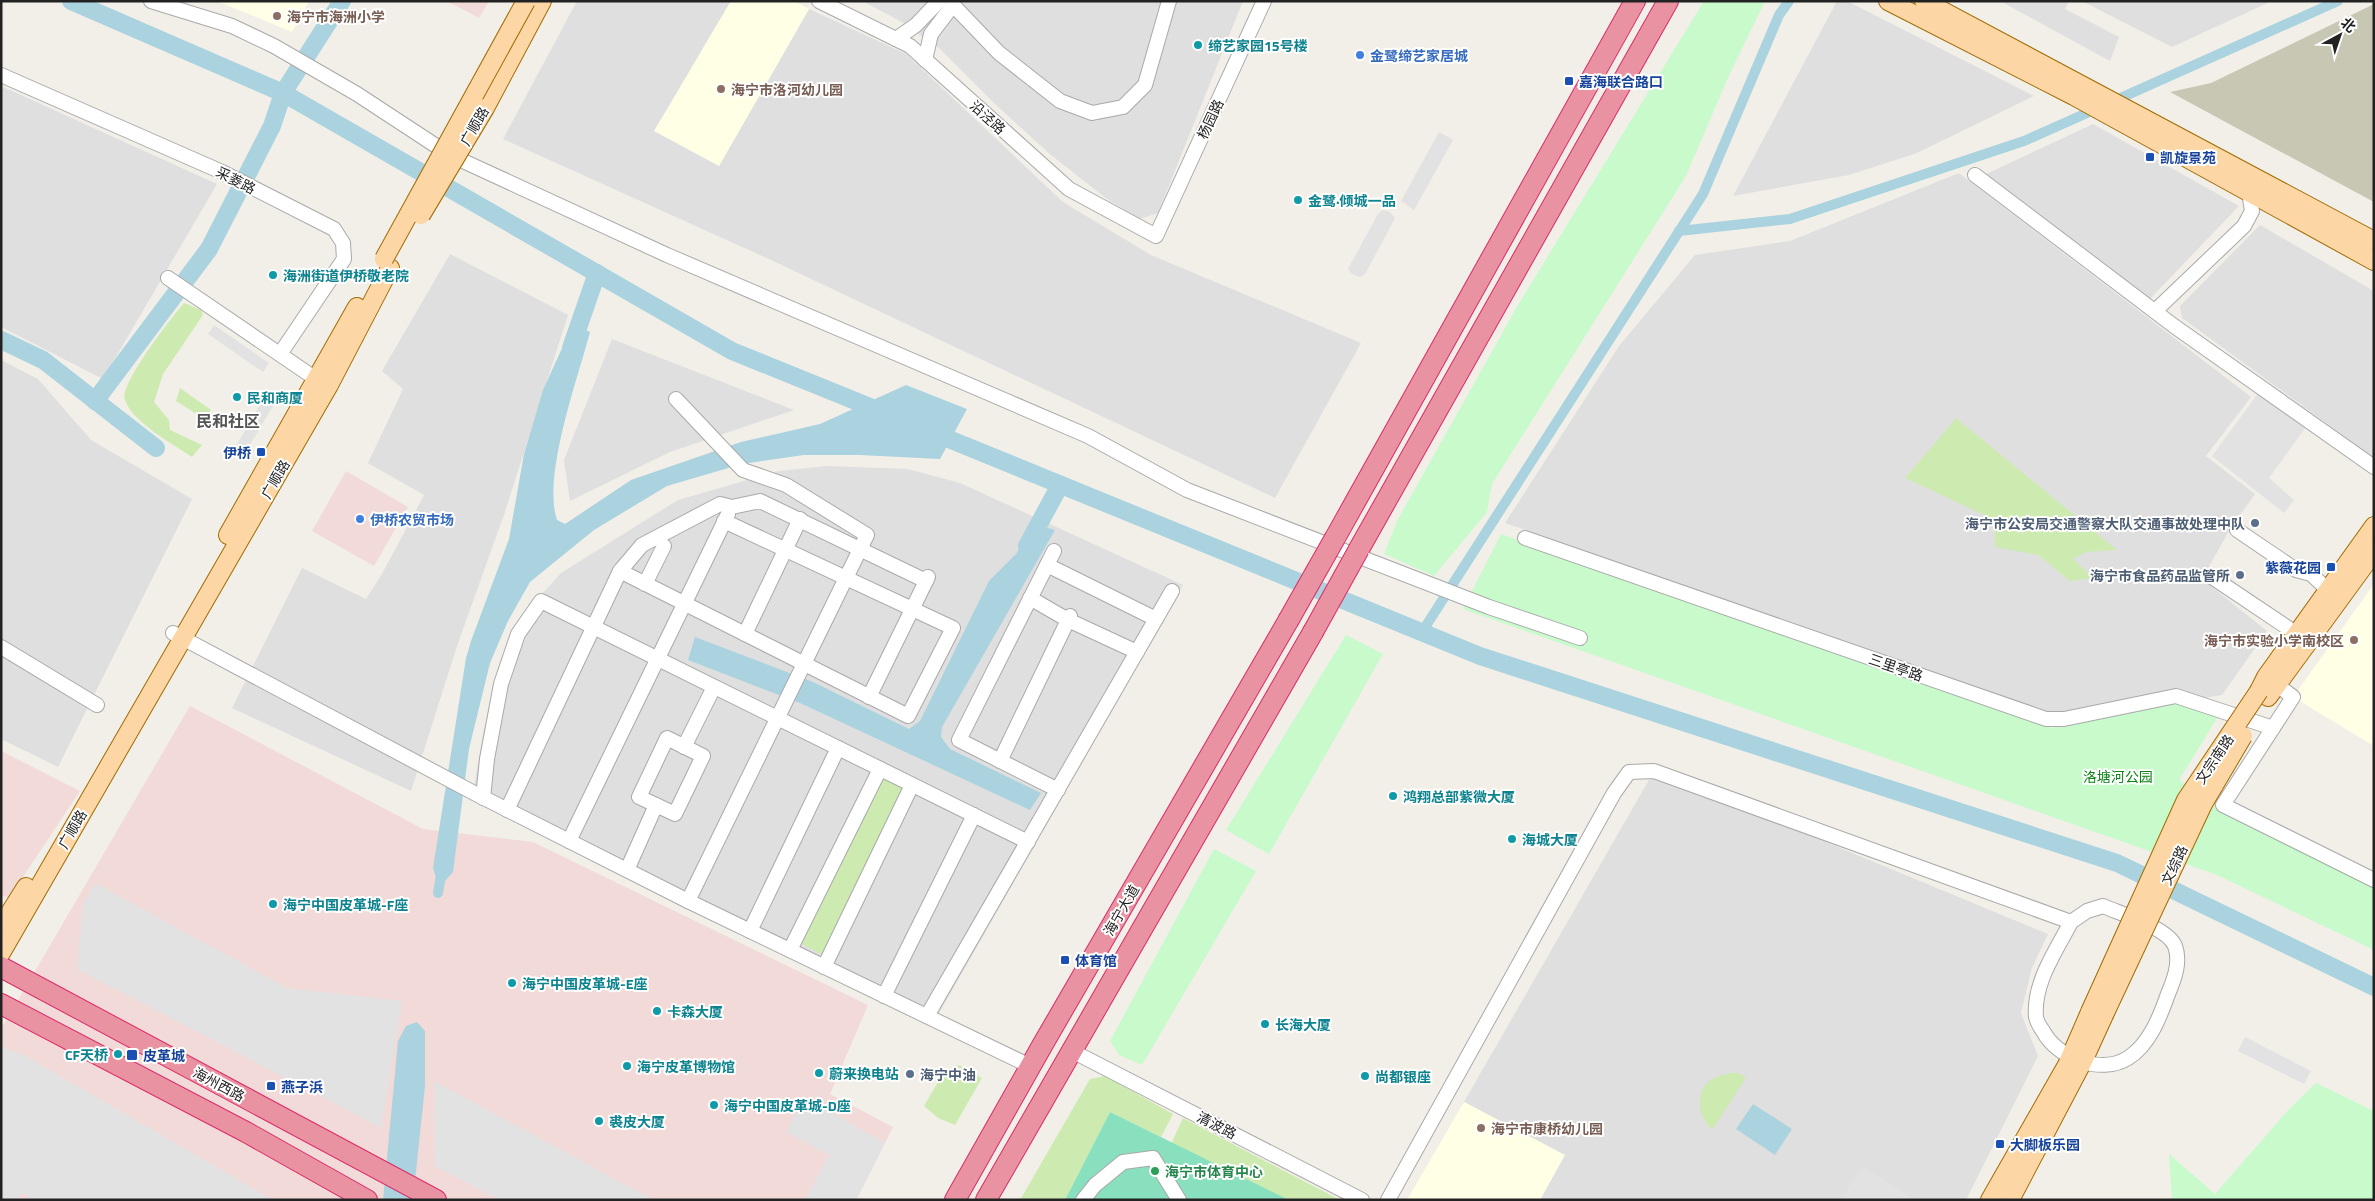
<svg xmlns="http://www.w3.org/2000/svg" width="2375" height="1201" font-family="'Titillium Web','Noto Sans SC',sans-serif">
<rect width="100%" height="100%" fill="#f2efe9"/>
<g fill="#e0dfdf">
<path d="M577,1H731L703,48L719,166L809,9L906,54L1063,202L1151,255L1361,343L1275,498L771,260L503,139Z"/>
<path d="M862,1H1243L1158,213L1140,219L1107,199L1051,155L995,104L939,48L900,21Z"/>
<path d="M1837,1H1847L2034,96L1917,153L1849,175L1733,196Z"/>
<path d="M2000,1H2069L2065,9L2119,37L2110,61Z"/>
<path d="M2082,1H2272L2172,47Z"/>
<path d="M1,86L217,184L103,379L1,327Z"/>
<path d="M2093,124L2239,206L2148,301L1982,176Z"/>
<path d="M1959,173L2251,397L2206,456L2255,494L2230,529L2202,579L2267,631L2222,695L2070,721L1505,523L1619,346L1695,255L1790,241Z"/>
<path d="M2260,225L2374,291V458L2182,318L2180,306Z"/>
<path d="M450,254L568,315L505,512L458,643L411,791L232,708L302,568L366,599L382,574L424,495L368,463L403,389L382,371Z"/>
<path d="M612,339L794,410L670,452L570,501L564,460Z"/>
<path d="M1,360L38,379L91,440L192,499L58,767L1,739Z"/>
<path d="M827,466L908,469L960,483L1183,585L937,1017L474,786L484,729L501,658L533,604L561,573L678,500L779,471Z"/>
<path d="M1654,771L2048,934L2032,968L2021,1013L2038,1056L1966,1200H1540L1564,1155L1464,1102Z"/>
</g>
<g fill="#f2dad9">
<path d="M447,1H489L479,18Z"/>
<path d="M346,471L408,507L374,566L312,531Z"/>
<path d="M190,706L423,829L533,842L868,1005L830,1094L893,1127L856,1200H1V1023L4,1024Z"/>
<path d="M1,751L80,791L9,898L1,895Z"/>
</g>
<g fill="#ffffe5">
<path d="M217,1H309L292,32Z"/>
<path d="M731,1H794L809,9L719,166L654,131Z"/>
<path d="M2374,584V746L2293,697Z"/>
<path d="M1464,1102L1565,1155L1540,1200H1407Z"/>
</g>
<path fill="#c7c7b4" d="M2374,4V202L2170,92L2211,83Z"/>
<g fill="#cdebb0">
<path d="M184,303L201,310L203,315L163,374L154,402L169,420L170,430L202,445L192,457C173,444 132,422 125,400C119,384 172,317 184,303Z"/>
<path d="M180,388L211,410L206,420L176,401Z"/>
<path d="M1956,418L2117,550L2086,552L2073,559L2094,578L2070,581L2038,555L1995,547V520L1905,478Z"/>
<path d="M881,774L906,787L823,955L798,942Z"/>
<path d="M959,1065L982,1078L955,1125L938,1118L924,1106L945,1070Z"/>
<path d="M1730,1073H1738L1746,1078L1712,1130C1698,1116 1693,1090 1714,1078C1718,1075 1725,1075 1730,1073Z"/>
<path d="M1105,1076L1173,1114L1161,1137L1110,1112L1065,1200H1020L1090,1079Z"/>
<path d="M1183,1118L1340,1200H1203L1172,1142Z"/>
</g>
<g fill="#c8facc">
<path d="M1704,1H1765L1726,82L1686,176L1492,484L1487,512L1434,576L1384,554L1397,521L1518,305Z"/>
<path d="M1501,534L2052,728L2175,703L2219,715L2179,780L2223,810L2374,881V950L2217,875L1463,609Z"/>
<path d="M1346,635L1383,654L1269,854L1226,830Z"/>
<path d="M1214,849L1256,871L1142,1065L1119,1055L1110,1041Z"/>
<path d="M2316,1083L2374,1111V1200H2172L2169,1154L2215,1194L2289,1109Z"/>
</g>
<path fill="#88e0be" d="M1110,1112L1289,1200H1065Z"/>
<g fill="#e2e2e2">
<path d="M1439,132L1453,140L1414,210L1401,201Z"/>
<path d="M1383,210L1390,212L1395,218L1393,222L1365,274L1360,277L1352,274L1348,269L1378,214Z"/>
<path d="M214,325L269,363L263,372L208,334Z"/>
<path d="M2259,392L2306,427L2269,478L2294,500L2284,513L2212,456Z"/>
<path d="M264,398L274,404L243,457L233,451Z"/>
<path d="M95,883L287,988L402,1001L381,1128L77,969L83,904Z"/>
<path d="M2245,1037L2311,1071L2304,1084L2238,1051Z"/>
<path d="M1,1047L24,1055L273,1200H34L21,1193L17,1200H1Z"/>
<path d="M434,1081L613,1178L654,1200H499L435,1166Z"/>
<path d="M804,1097L885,1143L856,1200H805L829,1155L786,1132Z"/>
<path d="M1862,1166L1916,1200H1841Z"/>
</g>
<g fill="#aad3df">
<path d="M573,324L590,332C578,378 542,476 557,520L565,524L631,480L741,442L820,424L906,385L967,409L940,459L860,455H804L742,464L667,486L594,530L530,582L508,621L490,663L469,749L453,872L439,888L433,868L466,658L471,641L509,539L524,454L543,390Z"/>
<path d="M1033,524L1055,530L942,727L941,737L950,749L1041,793L1030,810L800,703L688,660L695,637L813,682L909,729L920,721L989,581L1016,554Z"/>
<path d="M417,1022L425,1031V1086L413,1200H383L398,1041L406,1026Z"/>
<path d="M1753,1104L1792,1129L1775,1155L1736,1129Z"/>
</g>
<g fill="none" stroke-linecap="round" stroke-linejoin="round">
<g stroke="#aad3df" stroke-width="10">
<path d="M1679,231L1790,219L2024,141L2338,1"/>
<path d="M1422,632L1703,194L1779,15L1789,1"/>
<path d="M438,893L441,875"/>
</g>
<g stroke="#aad3df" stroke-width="18">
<path d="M71,1L283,93L732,351L885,413"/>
<path d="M1,340L43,360L156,448"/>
<path d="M571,348L597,273"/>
<path d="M95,401L209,249L272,126L283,93L342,1"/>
<path d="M929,431L1480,656L2117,863L2374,987"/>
<path d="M1027,546L1060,485"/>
</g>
<g stroke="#a9a9a9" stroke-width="16">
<g id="minor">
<path d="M151,1L232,26L274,46L357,94L450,155L667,255L1088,436L1187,490L1489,607L1580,638"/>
<path d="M819,1L910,46L1069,189L1156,236L1264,1"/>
<path d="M896,39L916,25L939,1"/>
<path d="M925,60L931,34L953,5L999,53L1060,101L1092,113L1123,107L1145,85L1169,1"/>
<path d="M1,75L222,172L334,229L343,243L344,259L280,354"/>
<path d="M1975,175L2174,326L2374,467"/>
<path d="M168,278L316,379"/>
<path d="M2155,311L2244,226L2252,211L2248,186"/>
<path d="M676,399L743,470L786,485L867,535L688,901"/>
<path d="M2237,530L2296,570L2311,574L2328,590"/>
<path d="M1525,538L2046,719H2064L2176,696L2273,728"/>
<path d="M1054,551L959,740L1058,790"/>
<path d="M1047,565L1156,619"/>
<path d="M620,571L908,716L953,628L724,521"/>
<path d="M2212,577L2297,634"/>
<path d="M645,584L664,546"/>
<path d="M1030,598L1068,620L1137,652"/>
<path d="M173,633L476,794L688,901L1030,1066"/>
<path d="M745,634L800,519"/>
<path d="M1,647L97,705"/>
<path d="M2269,679L2293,697L2223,805L2374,880"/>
<path d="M869,697L928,577"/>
<path d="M667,738L703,756L675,814L639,797Z"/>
<path d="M684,747L714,687"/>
<path d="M1000,761L1070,616"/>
<path d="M483,798L487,759L501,684L518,634L541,601L1028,842"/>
<path d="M507,810L620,571L642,545L720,504L732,507L760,501L926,581"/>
<path d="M569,841L728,514"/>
<path d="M627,870L656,805"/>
<path d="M750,931L838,748"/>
<path d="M790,950L880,769"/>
<path d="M824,967L912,785"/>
<path d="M884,996L974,815"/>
<path d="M927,1016L1172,591"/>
<path d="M1072,1051L1362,1200"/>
<path d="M1083,1200L1095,1185L1123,1162L1153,1158L1179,1200"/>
<path d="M1388,1200L1614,793L1629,772L1654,771L2071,922L2087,911L2103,906C2121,914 2168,928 2175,946C2181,962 2174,980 2168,994C2160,1017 2149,1045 2128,1058C2101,1075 2057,1058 2043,1031C2040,1027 2037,1022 2036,1017C2033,983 2056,951 2071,922"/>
</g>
</g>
<g stroke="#a06b00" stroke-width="20">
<g id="major">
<path d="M1888,1L2074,96L2374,261"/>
<path d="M1924,1L2374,241"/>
<path d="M485,108L542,1"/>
<path d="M228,535L357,307"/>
<path d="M2259,691L2266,677L2374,526"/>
<path d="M2268,697L2374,552"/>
<path d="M1,927L26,887"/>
<path d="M1,953L329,385L390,268"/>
<path d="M1990,1200L2067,1065L2090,1012"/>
<path d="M2010,1200L2083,1061L2104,1015"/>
</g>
</g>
<g stroke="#dc2a67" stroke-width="22">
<g id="highway">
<path d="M1335,538L1635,1"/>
<path d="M1359,549L1668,1"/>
<path d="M1,967L436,1200"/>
<path d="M1,1004L246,1132L367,1200"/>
<path d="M955,1200L1043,1044L1288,621"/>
<path d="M986,1200L1313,632"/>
</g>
</g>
<use href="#minor" stroke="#fff" stroke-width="14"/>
<use href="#major" stroke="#fcd6a4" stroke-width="18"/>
<use href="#highway" stroke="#e892a2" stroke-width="20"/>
<g stroke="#a06b00" stroke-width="20" stroke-linecap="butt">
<g id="major-bridge">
<path d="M421,215L485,108"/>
<path d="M384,259L526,1"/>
<path d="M2090,1012L2186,800L2259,691"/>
<path d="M2104,1015L2203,804L2243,736"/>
</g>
</g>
<g stroke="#dc2a67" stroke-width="22" stroke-linecap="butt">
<g id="highway-bridge">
<path d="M1288,621L1335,538"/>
<path d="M1313,632L1359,549"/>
</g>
</g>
<use href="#major-bridge" stroke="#fcd6a4" stroke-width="18"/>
<use href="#highway-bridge" stroke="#e892a2" stroke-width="20"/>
</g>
<g fill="#8d6e63" stroke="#fff" stroke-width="2">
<circle cx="277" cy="16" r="5"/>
<circle cx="721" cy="89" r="5"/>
<circle cx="2354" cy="640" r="5"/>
<circle cx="1481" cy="1128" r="5"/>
</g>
<g fill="#0f9aa8" stroke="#fff" stroke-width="2">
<circle cx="1198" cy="45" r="5"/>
<circle cx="1298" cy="200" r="5"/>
<circle cx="273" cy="275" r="5"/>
<circle cx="237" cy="397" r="5"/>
<circle cx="1393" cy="796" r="5"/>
<circle cx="1512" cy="839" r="5"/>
<circle cx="273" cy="904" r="5"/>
<circle cx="512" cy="983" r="5"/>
<circle cx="657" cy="1011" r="5"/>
<circle cx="1265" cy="1024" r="5"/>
<circle cx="118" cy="1054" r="5"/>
<circle cx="627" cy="1066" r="5"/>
<circle cx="819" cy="1073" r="5"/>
<circle cx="1365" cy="1076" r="5"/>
<circle cx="714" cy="1105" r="5"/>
<circle cx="599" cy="1121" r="5"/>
</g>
<g fill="#3f7fe0" stroke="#fff" stroke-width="2">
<circle cx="1360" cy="55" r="5"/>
<circle cx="360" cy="519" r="5"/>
</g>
<g fill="#1a4fb4" stroke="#fff" stroke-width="2">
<rect x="1564" y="76" width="10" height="10" rx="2.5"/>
<rect x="2145" y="152" width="10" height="10" rx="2.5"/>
<rect x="256" y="447" width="10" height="10" rx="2.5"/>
<rect x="2326" y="562" width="10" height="10" rx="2.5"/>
<rect x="1060" y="955" width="10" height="10" rx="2.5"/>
<rect x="126" y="1049" width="12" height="12" rx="2.5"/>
<rect x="266" y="1081" width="10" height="10" rx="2.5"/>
<rect x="1995" y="1139" width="10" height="10" rx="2.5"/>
</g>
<g fill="#5c6f8a" stroke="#fff" stroke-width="2">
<circle cx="2255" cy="523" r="5"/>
<circle cx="2240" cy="575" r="5"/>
<circle cx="910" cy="1074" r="5"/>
</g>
<circle fill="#2e9e5b" stroke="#fff" stroke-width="2" cx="1155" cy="1171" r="5"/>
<g text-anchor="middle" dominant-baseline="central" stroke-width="4" stroke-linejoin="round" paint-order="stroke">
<g font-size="14" font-weight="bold" fill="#785e54" stroke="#fff" text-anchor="start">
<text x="287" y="16">海宁市海洲小学</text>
<text x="731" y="89">海宁市洛河幼儿园</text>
<text x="2344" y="640" text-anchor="end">海宁市实验小学南校区</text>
<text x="1491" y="1128">海宁市康桥幼儿园</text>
</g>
<g font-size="14" font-weight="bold" fill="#0d838f" stroke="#fff" text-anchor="start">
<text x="1208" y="45">缔艺家园15号楼</text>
<text x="1308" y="200">金鹭·倾城一品</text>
<text x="283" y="275">海洲街道伊桥敬老院</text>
<text x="247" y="397">民和商厦</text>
<text x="1403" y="796">鸿翔总部紫微大厦</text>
<text x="1522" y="839">海城大厦</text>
<text x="283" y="904">海宁中国皮革城-F座</text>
<text x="522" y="983">海宁中国皮革城-E座</text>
<text x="667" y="1011">卡森大厦</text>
<text x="1275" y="1024">长海大厦</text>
<text x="108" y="1054" text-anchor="end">CF天桥</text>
<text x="637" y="1066">海宁皮革博物馆</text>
<text x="829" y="1073">蔚来换电站</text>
<text x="1375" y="1076">尚都银座</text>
<text x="724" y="1105">海宁中国皮革城-D座</text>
<text x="609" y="1121">裘皮大厦</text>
</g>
<g font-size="14" font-weight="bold" fill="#366cbe" stroke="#fff" text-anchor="start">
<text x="1370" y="55">金鹭缔艺家居城</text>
<text x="370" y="519">伊桥农贸市场</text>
</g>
<g font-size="14" font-weight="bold" fill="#164399" stroke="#fff" text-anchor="start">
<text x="1579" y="81">嘉海联合路口</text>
<text x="2160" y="157">凯旋景苑</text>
<text x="251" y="452" text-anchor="end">伊桥</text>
<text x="2321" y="567" text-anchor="end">紫薇花园</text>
<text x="1075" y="960">体育馆</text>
<text x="143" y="1055">皮革城</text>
<text x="281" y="1086">燕子浜</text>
<text x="2010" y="1144">大脚板乐园</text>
</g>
<g font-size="14" fill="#222" stroke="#fff">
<text transform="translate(988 117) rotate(42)">沿泾路</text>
<text transform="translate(1210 119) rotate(-65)">杨园路</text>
<text transform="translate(474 126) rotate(-60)">广顺路</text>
<text transform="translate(236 180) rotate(27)">采菱路</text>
<text transform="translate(275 479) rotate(-60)">广顺路</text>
<text transform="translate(1896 667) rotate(19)">三里亭路</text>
<text transform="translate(2214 759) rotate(-56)">文宗南路</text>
<text transform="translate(72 829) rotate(-60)">广顺路</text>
<text transform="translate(2174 865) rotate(-65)">文综路</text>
<text transform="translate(1121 910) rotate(-60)">海宁大道</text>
<text transform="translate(219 1084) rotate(28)">海州西路</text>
<text transform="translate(1217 1125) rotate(27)">清波路</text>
</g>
<g font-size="14" font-weight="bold" fill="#4e5e75" stroke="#fff" text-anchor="end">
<text x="2245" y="523">海宁市公安局交通警察大队交通事故处理中队</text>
<text x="2230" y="575">海宁市食品药品监管所</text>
<text x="920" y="1074" text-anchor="start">海宁中油</text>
</g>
<g font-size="14" fill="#0c8416" stroke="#fff">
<text x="2118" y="776">洛塘河公园</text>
</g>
<g font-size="14" font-weight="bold" fill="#27864d" stroke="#fff" text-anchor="start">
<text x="1165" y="1171">海宁市体育中心</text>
</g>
<g font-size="16" font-weight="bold" fill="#555" stroke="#fff">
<text x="228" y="421">民和社区</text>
</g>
</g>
<rect width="2375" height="1201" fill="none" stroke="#222222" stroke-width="5"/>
<g transform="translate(2340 35) rotate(40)" stroke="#ffffff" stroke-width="4" paint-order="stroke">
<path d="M0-4L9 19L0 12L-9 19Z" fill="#222222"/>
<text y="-8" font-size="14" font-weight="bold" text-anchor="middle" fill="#222222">北</text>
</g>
</svg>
